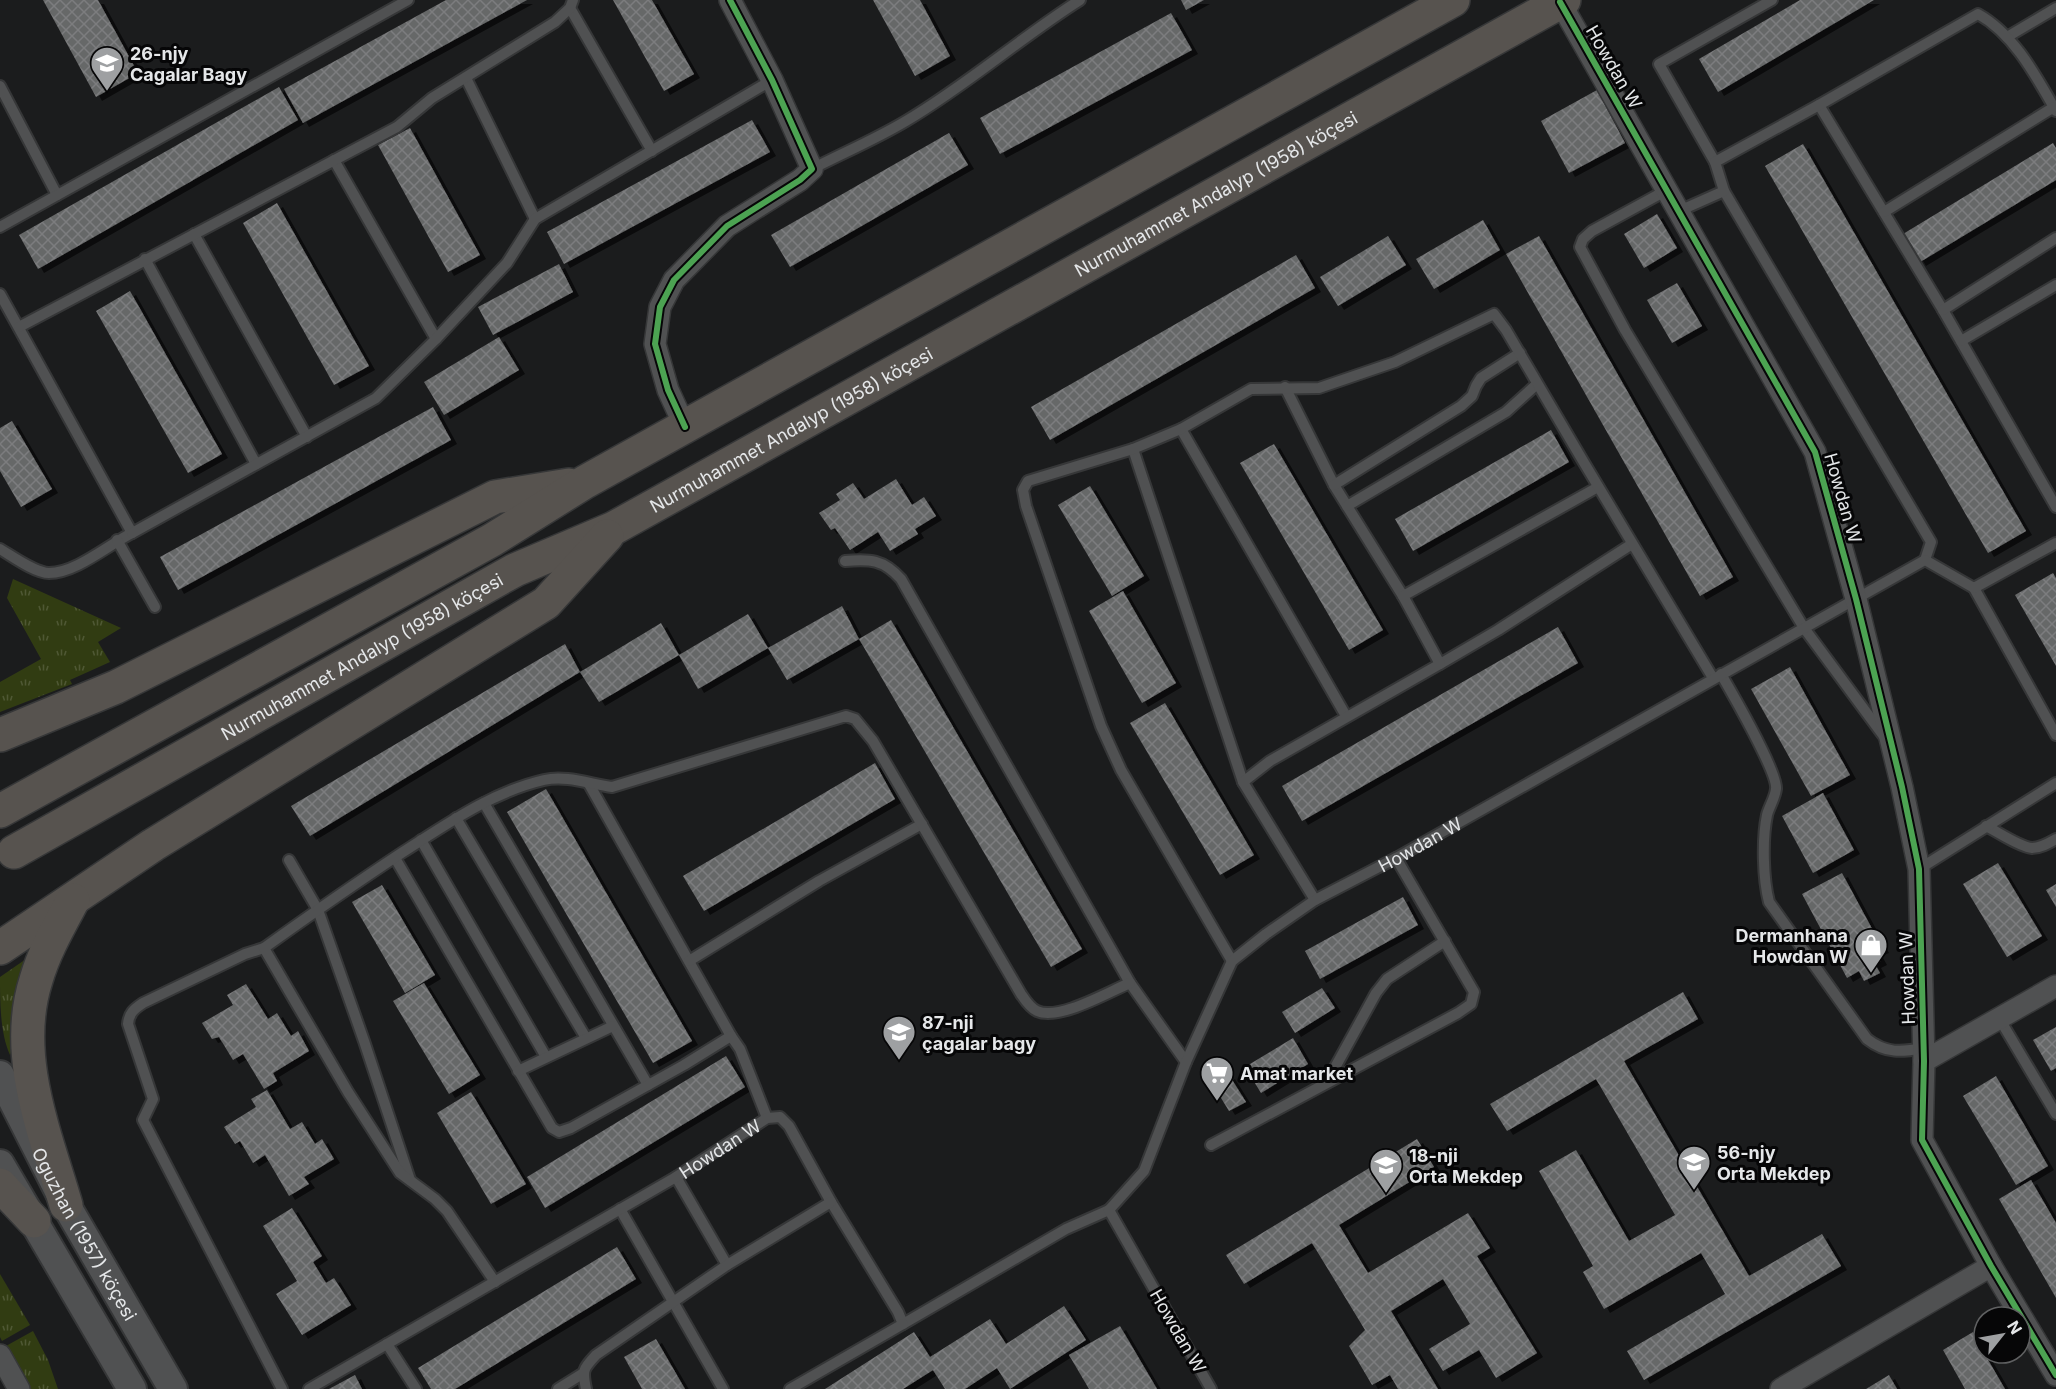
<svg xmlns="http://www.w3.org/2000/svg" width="2056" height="1389" font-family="Inter,sans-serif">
<defs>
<pattern id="grass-tufts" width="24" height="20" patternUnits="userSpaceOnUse" patternTransform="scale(1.5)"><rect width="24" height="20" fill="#313c12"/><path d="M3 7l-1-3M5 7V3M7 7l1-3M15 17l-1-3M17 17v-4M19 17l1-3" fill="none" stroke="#4f5834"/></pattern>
<pattern id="building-cross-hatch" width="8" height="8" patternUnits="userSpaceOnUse" patternTransform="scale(1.5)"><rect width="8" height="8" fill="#666768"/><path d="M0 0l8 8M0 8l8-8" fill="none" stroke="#7c7d7e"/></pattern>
<filter id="shadow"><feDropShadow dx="6" dy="4" stdDeviation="0" flood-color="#0009"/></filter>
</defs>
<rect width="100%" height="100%" fill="#1b1c1d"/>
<g fill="url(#grass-tufts)">
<path d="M13,579L121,628L98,642L110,662L70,680L72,684L0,712V682L41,659L7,598Z"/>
<path d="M26,959L12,1049L10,1055C0,1033 0,1002 0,977Z"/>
<path d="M0,1274L30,1325L2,1341L0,1337Z"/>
<path d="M33,1331L48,1360L58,1389H30L6,1346Z"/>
</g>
<g fill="url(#building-cross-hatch)" filter="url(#shadow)">
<path d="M43,0H98L138,73L96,97Z"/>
<path d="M446,0H527L303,123L284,89Z"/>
<path d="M613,0H652L694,74L664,91Z"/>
<path d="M873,0H920L950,56L915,76Z"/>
<path d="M1181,0H1204L1186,10Z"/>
<path d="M1800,0H1874L1718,92L1699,59Z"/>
<path d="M1171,13L1192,50L1000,154L980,118Z"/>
<path d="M279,87L298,120L38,269L19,235Z"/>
<path d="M1597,90L1625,143L1569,173L1541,121Z"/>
<path d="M752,120L770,152L564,264L547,232Z"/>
<path d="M410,128L480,255L448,272L378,145Z"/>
<path d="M949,133L968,165L790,267L771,235Z"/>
<path d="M2053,143L2056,148V180L1920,262L1903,234Z"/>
<path d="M1803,144L2026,531L1988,553L1765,166Z"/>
<path d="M277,203L369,366L334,385L243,223Z"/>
<path d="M1657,214L1677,248L1644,268L1624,234Z"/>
<path d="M1483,220L1500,250L1434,289L1416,259Z"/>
<path d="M1388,236L1406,265L1338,306L1320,277Z"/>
<path d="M1539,236L1733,577L1700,596L1506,254Z"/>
<path d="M1296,255L1315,288L1050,440L1031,407Z"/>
<path d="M559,264L573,292L493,335L478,307Z"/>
<path d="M1677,283L1702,326L1672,343L1647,300Z"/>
<path d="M130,291L222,454L188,473L96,311Z"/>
<path d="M499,337L519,370L444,415L424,382Z"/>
<path d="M433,407L451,440L178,590L160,557Z"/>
<path d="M12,421L52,489L21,507L0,471V428Z"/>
<path d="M1551,430L1569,462L1413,551L1395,519Z"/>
<path d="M1274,444L1383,630L1349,650L1240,463Z"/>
<path d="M896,479L912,505L924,497L936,516L915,529L918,534L890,551L878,532L850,550L835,528L831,530L819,513L840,500L836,494L853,483L864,499Z"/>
<path d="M1090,486L1144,576L1112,596L1058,505Z"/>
<path d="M2053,573L2056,578V666L2015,595Z"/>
<path d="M1123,591L1176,683L1142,703L1089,611Z"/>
<path d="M842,606L859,639L787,680L768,648Z"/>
<path d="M748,614L768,648L698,689L679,655Z"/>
<path d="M891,620L1082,949L1051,967L859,639Z"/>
<path d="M661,623L679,655L599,702L580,672Z"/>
<path d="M1558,627L1578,663L1302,821L1282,786Z"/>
<path d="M565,644L580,672L310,836L291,806Z"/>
<path d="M1790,667L1850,775L1811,796L1751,689Z"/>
<path d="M1165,703L1254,855L1220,875L1130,723Z"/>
<path d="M875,763L895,799L704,911L683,876Z"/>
<path d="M546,789L692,1041L653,1063L507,812Z"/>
<path d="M1823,793L1854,850L1813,873L1782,816Z"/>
<path d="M1998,863L2042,936L2007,957L1963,884Z"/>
<path d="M1842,873L1883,949L1876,952L1881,961L1875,964L1880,973L1864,981L1859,971L1847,978L1802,894Z"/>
<path d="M2056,884V907L2046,890Z"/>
<path d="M382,885L435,975L405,993L352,902Z"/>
<path d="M1403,897L1418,925L1320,979L1305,951Z"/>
<path d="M424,983L480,1075L449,1094L393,1001Z"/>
<path d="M246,984L268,1019L277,1013L291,1036L298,1031L309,1051L273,1073L277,1081L264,1089L243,1054L233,1060L219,1037L212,1039L202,1023L233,1005L227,995Z"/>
<path d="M1322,988L1335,1008L1295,1033L1282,1012Z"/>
<path d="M1683,992L1698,1019L1624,1061L1749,1276L1822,1234L1841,1266L1644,1380L1627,1351L1725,1294L1701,1253L1604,1309L1583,1272L1593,1266L1539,1171L1576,1150L1629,1241L1675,1215L1596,1079L1507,1131L1490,1104Z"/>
<path d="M2056,1027V1068L2051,1071L2033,1040Z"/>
<path d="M1293,1038L1308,1064L1261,1093L1245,1067Z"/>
<path d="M726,1056L745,1087L545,1208L527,1177Z"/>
<path d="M1229,1075L1246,1102L1229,1111L1213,1085Z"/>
<path d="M1996,1076L2048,1166L2016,1185L1963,1096Z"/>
<path d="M267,1090L290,1129L302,1122L315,1144L322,1139L334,1159L304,1177L309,1184L289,1196L265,1155L253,1163L240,1141L235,1144L224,1127L256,1107L251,1099Z"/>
<path d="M471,1092L526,1184L491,1204L437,1113Z"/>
<path d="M1417,1139L1434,1167L1339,1225L1368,1273L1468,1213L1490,1248L1477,1256L1537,1353L1496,1378L1479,1350L1443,1371L1429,1349L1470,1324L1443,1279L1391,1311L1438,1389H1398L1390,1375L1372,1385L1349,1346L1365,1330L1312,1243L1244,1284L1226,1255Z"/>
<path d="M2031,1180L2056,1223V1298L1999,1199Z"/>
<path d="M292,1208L322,1256L313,1262L326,1283L334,1278L351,1305L302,1335L276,1294L297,1281L263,1226Z"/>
<path d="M617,1247L636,1279L455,1389H431L418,1368Z"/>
<path d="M1064,1306L1086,1340L1010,1389L997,1368L965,1389H945L933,1370L903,1389H825L914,1332L930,1357L990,1319L1006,1344Z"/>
<path d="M1120,1326L1157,1389H1089L1069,1355Z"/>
<path d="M1973,1332L1984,1353L2005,1389H1965L1943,1350Z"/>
<path d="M656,1339L685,1389H642L624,1357Z"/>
<path d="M355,1375L362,1389H329Z"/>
<path d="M1889,1375L1897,1389H1866Z"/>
</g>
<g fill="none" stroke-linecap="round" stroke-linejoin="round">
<g stroke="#363738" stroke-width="14">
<g id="lane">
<path d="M570,8L652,151"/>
<path d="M2007,37L2056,8"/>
<path d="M466,78L535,219"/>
<path d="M0,86L57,195"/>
<path d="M1819,105L1943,310L2056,507"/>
<path d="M334,160L436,339"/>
<path d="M1715,162L1659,64L1772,0"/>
<path d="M812,169C843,153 876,139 906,121C967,85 1020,38 1080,0"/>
<path d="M1667,190L1592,231L1583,239L1580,247L1625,330L1804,628L1883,735"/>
<path d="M1724,191L1931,542L1925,560"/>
<path d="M1679,211L1724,191L1715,162L1819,105L1978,14C2014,34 2036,76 2056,111"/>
<path d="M1884,212L2054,107"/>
<path d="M0,227L408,0"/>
<path d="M194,234L307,437"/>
<path d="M145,259L256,464"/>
<path d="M0,294L132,533C108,545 76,573 49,573C35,573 12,556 0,549"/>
<path d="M1943,310L2056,238"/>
<path d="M19,327L397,127L432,98L555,22L570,8L573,0"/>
<path d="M1961,341L2056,285"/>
<path d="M1285,387L1334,485L1403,596"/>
<path d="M1181,429L1346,716"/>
<path d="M1133,449L1243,782"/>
<path d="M1334,485L1461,406L1472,396L1476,386L1481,378L1520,353"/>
<path d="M1347,506L1506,412L1537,384"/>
<path d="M132,533L376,398L436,339L507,263L535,219L772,80"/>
<path d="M117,540L155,607"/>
<path d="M845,561C870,559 883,559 901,579L1130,983L1186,1062"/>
<path d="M1974,588L2056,735"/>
<path d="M1440,664L1498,630L1632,544"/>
<path d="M1721,674C1732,693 1778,773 1776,789C1775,798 1769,807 1767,815C1762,839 1763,879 1769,902L1867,1039C1886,1054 1902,1052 1924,1048"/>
<path d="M589,784L731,1036"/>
<path d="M484,803L648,1085"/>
<path d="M456,818L586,1038"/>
<path d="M1986,826C1998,832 2020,847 2032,848C2041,848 2049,843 2056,839"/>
<path d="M421,840L546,1057"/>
<path d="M395,858L552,1128L559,1132L571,1128L684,1065L731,1036L740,1049L767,1118"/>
<path d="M289,860L318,910L364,1041L410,1180"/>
<path d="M1919,869L2056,783"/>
<path d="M1315,900L1243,782L1270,761L1440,664L1403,596L1598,487"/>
<path d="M264,948L245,954L143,1003C134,1009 129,1013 128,1024L153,1099L143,1120L282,1389"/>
<path d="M689,961L819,881L922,824"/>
<path d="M1232,961L1121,770L1101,726L1026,506L1023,490L1028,481L1133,449L1181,429L1251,389L1319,388L1395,362L1494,314L1506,330L1583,461L1713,678"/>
<path d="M1999,1018L2056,1114"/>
<path d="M518,1071L613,1026"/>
<path d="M1327,1082L1376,993L1387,979L1445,941"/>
<path d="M1211,1145L1458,1013L1471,1004L1474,992L1396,858"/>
<path d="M676,1177L727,1265"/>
<path d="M620,1209L723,1389"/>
<path d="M495,1282L447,1211L435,1199L400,1173L348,1092L264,948C310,915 356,883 403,852C447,824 492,792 544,780C566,775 590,784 612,787L846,716L855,719L873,741L1021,994C1025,1000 1030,1008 1037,1011C1059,1021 1108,992 1130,983"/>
<path d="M387,1344L416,1389"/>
<path id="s1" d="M309,1389L676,1177L767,1118L780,1117L789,1126L831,1202L898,1312L903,1324L1066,1229L1109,1210"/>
<path d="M558,1389L582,1374"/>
<path d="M586,1389C582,1370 583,1369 596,1355L727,1265L831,1202"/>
<path d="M790,1389L903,1324"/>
<path id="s2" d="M1211,1389L1109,1210L1144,1171L1186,1062L1232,961L1266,934L1315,900L1396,858L1925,560L1974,588L2056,543"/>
</g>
</g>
<g stroke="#363738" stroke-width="24">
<g id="street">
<path d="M1560,2L1815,452L1856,599L1902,787L1919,869L1924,1061L1922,1140L1991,1266L2056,1375"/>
<path d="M685,427L668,390L655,344L660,307L674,280L727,226L800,180L812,169L772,80L730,0"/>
<path d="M1924,1061L2056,986"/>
<path d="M0,1355L19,1389"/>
<path d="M1781,1389L1991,1266"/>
</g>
</g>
<g stroke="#363738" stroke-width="32">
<g id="secondary">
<path id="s3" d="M0,1075L66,1205L173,1389"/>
<path d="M0,1164L132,1389"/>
</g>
</g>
<g stroke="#363738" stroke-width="36">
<g id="primary">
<path d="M0,735L116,687L495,497L569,485"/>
<path d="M0,811L492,540L585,482L1453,0"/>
<path id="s4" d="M14,852L515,570L614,528L1564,0"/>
<path d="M0,948L153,845L546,603L607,536"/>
<path d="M0,1185L34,1221"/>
<path d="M66,1205C45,1133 12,1055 36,980C44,952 59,926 73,900"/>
</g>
</g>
<use href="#lane" stroke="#505152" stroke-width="10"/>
<use href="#street" stroke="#505152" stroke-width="21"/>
<use href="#secondary" stroke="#505152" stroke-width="28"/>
<use href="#primary" stroke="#57534f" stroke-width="33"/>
<g stroke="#060607" stroke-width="10">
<g id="cycleway">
<path d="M1560,2L1815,452L1856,599L1902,787L1919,869L1924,1061L1922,1140L1991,1266L2056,1375"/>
<path d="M685,427L668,390L655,344L660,307L674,280L727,226L800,180L812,169L772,80L730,0"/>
</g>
</g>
<use href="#cycleway" stroke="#4ca352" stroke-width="6"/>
</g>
<defs>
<g id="school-pin" transform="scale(1.725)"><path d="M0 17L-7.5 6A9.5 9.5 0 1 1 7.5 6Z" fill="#9ea0a2" stroke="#060607"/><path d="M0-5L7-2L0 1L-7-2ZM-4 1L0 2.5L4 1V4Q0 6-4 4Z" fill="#fff"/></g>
<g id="shop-pin" transform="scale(1.725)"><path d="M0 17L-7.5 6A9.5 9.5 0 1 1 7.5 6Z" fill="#9ea0a2" stroke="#060607"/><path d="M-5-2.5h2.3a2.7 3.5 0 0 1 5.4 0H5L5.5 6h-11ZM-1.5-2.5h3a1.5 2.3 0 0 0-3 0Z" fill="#fff"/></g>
<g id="supermarket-pin" transform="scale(1.725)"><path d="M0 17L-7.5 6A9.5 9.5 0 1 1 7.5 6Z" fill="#9ea0a2" stroke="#060607"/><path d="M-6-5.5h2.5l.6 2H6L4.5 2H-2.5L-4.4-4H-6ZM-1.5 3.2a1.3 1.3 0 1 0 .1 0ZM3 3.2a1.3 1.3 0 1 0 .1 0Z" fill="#fff"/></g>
</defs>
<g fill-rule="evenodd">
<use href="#school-pin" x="107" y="63"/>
<use href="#shop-pin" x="1871" y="945"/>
<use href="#school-pin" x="899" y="1032"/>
<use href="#supermarket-pin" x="1217" y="1073"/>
<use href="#school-pin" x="1694" y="1162"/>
<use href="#school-pin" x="1386" y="1165"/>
</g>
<g text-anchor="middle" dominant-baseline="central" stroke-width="6" stroke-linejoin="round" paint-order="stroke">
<g font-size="18" font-weight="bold" fill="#e5e7e9" stroke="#060607" text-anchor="start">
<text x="130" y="53">26-njy<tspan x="130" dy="21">Cagalar Bagy</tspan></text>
<text x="1848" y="935" text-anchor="end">Dermanhana<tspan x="1848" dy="21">Howdan W</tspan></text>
<text x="922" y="1022">87-nji<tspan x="922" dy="21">çagalar bagy</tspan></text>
<text x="1240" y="1073">Amat market</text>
<text x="1717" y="1152">56-njy<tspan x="1717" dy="21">Orta Mekdep</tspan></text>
<text x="1409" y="1155">18-nji<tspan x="1409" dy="21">Orta Mekdep</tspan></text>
</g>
<g font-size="18" fill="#e5e7e9" stroke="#060607">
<text transform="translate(1614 67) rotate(60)">Howdan W</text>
<text stroke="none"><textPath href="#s4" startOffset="1371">Nurmuhammet Andalyp (1958) köçesi</textPath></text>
<text stroke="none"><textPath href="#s4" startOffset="885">Nurmuhammet Andalyp (1958) köçesi</textPath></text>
<text transform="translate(1843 498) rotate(74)">Howdan W</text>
<text stroke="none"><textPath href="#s4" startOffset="399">Nurmuhammet Andalyp (1958) köçesi</textPath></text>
<text stroke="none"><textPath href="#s2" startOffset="708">Howdan W</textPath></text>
<text transform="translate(1907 978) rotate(-92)">Howdan W</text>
<text stroke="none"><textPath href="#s1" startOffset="476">Howdan W</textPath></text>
<text stroke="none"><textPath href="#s3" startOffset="180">Oguzhan (1957) köçesi</textPath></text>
<text transform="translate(1178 1331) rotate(60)">Howdan W</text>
</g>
</g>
<g transform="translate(2002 1335) rotate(59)"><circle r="28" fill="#060607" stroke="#5f6061" stroke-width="1.5"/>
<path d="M0-4.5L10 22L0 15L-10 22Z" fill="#9ea0a2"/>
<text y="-9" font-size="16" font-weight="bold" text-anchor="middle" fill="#e5e7e9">N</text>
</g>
</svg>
